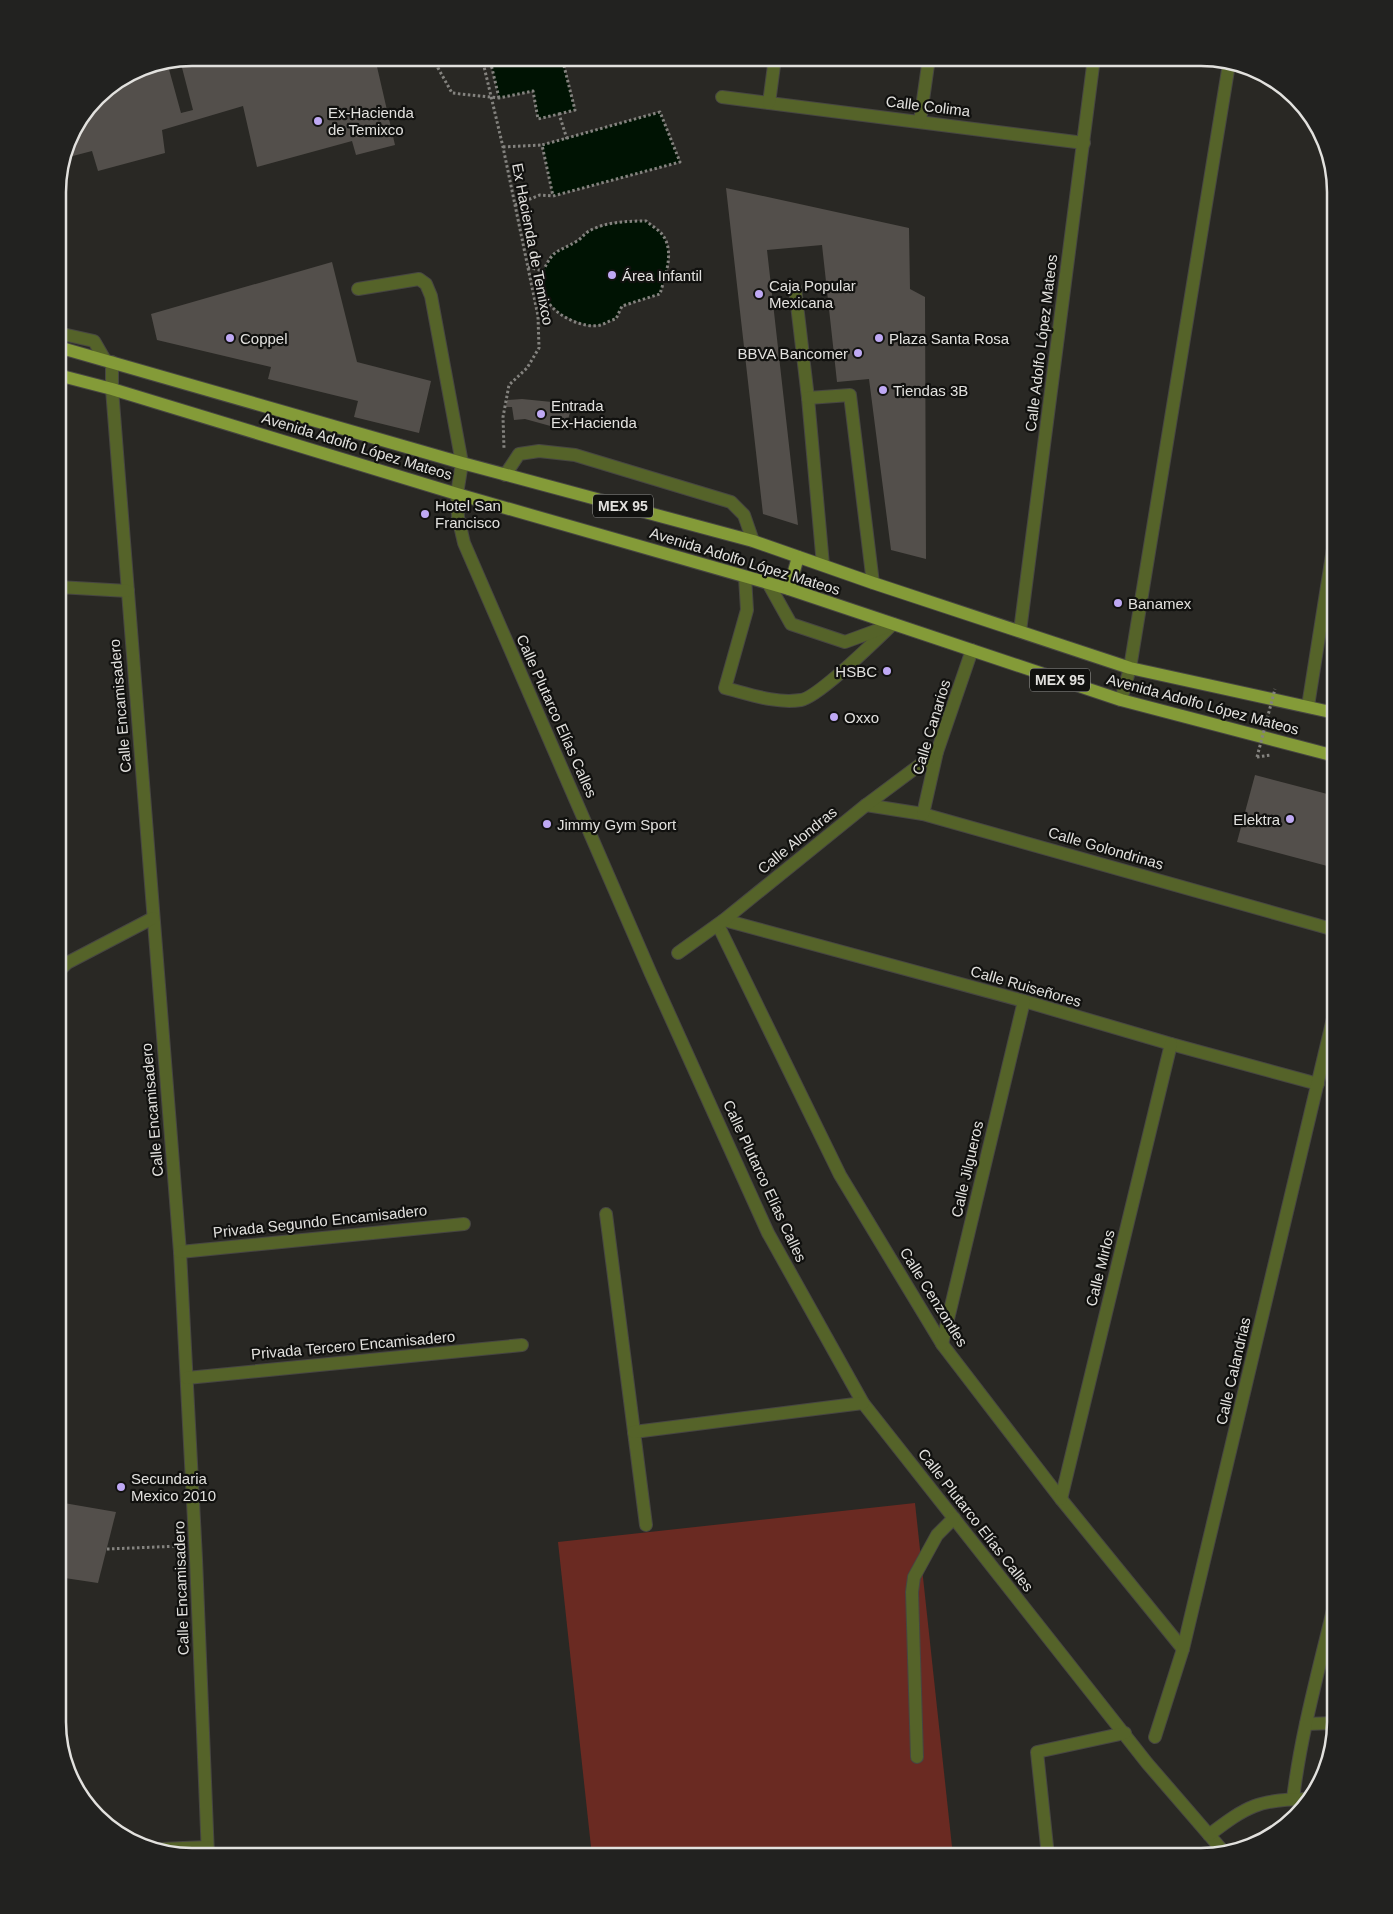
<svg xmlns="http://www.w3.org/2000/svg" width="1393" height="1914" font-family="Arial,sans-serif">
<rect width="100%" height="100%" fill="#292824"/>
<path fill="#6a2a22" d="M915,1503L953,1856H592L558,1542Z"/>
<g fill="#001303">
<path d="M521,58H562L575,110L538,119L533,91L499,98L491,64Z"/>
<path d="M660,112L680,162L553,196L542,145Z"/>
<path d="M629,221H646C651,225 657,229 661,233C676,250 665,276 660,294L622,306L616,319L600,325H586L562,315L548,302L543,289V271L552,254L577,241L589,231L609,224Z"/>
</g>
<g fill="#534f4b">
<path d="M192,58H246V60L256,58H375L395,145L356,155L352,141L257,167L243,106L162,130L165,153L98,171L92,151L65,158L71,133L103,91L141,68L167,62L181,113L193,110L180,60Z"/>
<path d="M726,188L909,228L910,289L925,297L926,559L891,550L869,379L837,382L822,245L767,250L798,525L763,514Z"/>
<path d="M332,262L357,362L431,381L419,433L354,417L358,401L268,379L271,367L157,340L151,314Z"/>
<path d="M522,399L552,402L571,409L565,430L525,419L514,420L512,407H506L507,400Z"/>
<path d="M1255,775L1335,796V848L1331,867L1237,842Z"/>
<path d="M58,1502L116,1512L98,1583L58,1577Z"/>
</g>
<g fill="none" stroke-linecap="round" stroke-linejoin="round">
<g stroke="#474642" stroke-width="14">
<g id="minor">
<path d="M722,97L1084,143"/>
<path d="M769,103L775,58"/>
<path d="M920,121L929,58"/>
<path d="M795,288L808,398L823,565"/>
<path d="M358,289L419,279L426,284L431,296L462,463L457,494L458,517L464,543L651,974L768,1233L863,1403L1147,1763L1223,1851"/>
<path d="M58,333L94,341L105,360"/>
<path d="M112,362V389L180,1252L196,1559L208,1856"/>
<path d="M808,398L850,395L873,583"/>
<path d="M505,475L519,454L539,451L575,455L731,502L744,515L753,541"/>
<path d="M745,577L747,610L725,688C749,694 776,704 801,700C819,697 877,639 893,624"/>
<path d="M768,583L791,624L845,642L886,627"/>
<path d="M58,587L128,591"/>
<path d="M1020,631L1094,58"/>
<path d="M1121,700L1130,668L1229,64"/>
<path d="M1308,706L1335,536"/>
<path d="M866,805L923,814L1335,930"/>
<path d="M923,814L937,752L972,650"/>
<path d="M724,920L1024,1001L1171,1044L1318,1084"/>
<path d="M718,925L840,1175L942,1344L1061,1499L1183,1649"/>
<path d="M678,953L724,920L866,805L937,752"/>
<path d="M58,972L67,963L153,918"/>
<path d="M606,1214L646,1525"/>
<path d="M180,1252L464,1224"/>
<path d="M942,1344L1024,1001"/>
<path d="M187,1378L522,1345"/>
<path d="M634,1432L863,1403"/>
<path d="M1061,1499L1171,1044"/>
<path d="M1306,1724L1335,1723"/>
<path d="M1155,1737L1183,1649L1335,1010"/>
<path d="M917,1757L912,1592L914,1577L937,1535L954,1518"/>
<path d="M1293,1799C1301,1732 1320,1666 1335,1601"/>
<path d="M1209,1835C1247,1806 1259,1799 1308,1799"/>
<path d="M160,1849L207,1847"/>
<path d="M1048,1856L1037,1752L1125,1733"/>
</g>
</g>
<g stroke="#474642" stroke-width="14">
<g id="major">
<path d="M58,347L462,463L753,541L873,583L1130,668L1335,713"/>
<path d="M58,375L112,389L457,494L789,589L1121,700L1335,756"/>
<path d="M789,589L798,557"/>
</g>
</g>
<g stroke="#84837f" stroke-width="3" stroke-dasharray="2.5 2.5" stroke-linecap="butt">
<path d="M435,58L438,68L452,93L499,98L533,91L538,119L559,114L567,139"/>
<path d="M482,58L503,147L538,316L539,348L527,368L509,385L503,417L504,449"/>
<path d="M499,98L491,64L521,58"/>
<path d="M559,114L575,110L562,58"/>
<path d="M503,147L542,145"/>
<path d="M515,205L540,195L553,196L680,162L660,112L542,145L553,196"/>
<path d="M528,267L543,271C555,247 556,254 577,241C581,239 584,234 589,231C605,222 628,221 646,221C651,225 657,229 661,233C676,250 665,276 660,294L622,306L616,319C611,320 606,323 601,325C584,329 558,317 548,302C542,293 543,281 543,271"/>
<path d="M1257,757L1271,755"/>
<path d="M107,1549L181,1546"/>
</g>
<use href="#minor" stroke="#556329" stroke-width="12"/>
<use href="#major" stroke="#849b38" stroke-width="12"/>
<path stroke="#84837f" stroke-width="3" stroke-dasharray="2.5 2.5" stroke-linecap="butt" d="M1257,757L1275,689"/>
</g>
<g fill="#bfa9f4" stroke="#11110f" stroke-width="2">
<circle cx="318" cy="121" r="5"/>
<circle cx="612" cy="275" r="5"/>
<circle cx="759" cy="294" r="5"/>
<circle cx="230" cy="338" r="5"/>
<circle cx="879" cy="338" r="5"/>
<circle cx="858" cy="353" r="5"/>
<circle cx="883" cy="390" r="5"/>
<circle cx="541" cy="414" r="5"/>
<circle cx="425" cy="514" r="5"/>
<circle cx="1118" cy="603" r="5"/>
<circle cx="887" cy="671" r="5"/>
<circle cx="834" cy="717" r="5"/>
<circle cx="1290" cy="819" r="5"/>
<circle cx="547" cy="824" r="5"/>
<circle cx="121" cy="1487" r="5"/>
</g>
<g text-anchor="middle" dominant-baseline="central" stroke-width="4.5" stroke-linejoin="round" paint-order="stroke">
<g fill="#11110f" stroke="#a3a3a0" stroke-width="1">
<rect x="593" y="494.5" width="60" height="23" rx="4"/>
<rect x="1030" y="668.5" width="60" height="23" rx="4"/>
</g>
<g font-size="14" font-weight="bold" fill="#e2e1de">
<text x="623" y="506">MEX 95</text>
<text x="1060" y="680">MEX 95</text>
</g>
<g font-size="15" fill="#e2e1de" stroke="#11110f">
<text transform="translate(928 106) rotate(7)">Calle Colima</text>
<text transform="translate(533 244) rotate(79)">Ex Hacienda de Temixco</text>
<text transform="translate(1041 343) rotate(-83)">Calle Adolfo López Mateos</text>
<text transform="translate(357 446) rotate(17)">Avenida Adolfo López Mateos</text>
<text transform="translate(745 561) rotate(17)">Avenida Adolfo López Mateos</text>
<text transform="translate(1203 704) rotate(15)">Avenida Adolfo López Mateos</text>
<text transform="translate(120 706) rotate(-95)">Calle Encamisadero</text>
<text transform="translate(557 716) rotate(66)">Calle Plutarco Elías Calles</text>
<text transform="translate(931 727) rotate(-73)">Calle Canarios</text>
<text transform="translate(797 840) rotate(-39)">Calle Alondras</text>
<text transform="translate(1106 848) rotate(16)">Calle Golondrinas</text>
<text transform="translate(1026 986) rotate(16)">Calle Ruiseñores</text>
<text transform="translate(152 1110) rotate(-95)">Calle Encamisadero</text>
<text transform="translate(967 1169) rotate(-77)">Calle Jilgueros</text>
<text transform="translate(765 1181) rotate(65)">Calle Plutarco Elías Calles</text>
<text transform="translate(320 1221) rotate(-6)">Privada Segundo Encamisadero</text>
<text transform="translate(1100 1268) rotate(-76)">Calle Mirlos</text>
<text transform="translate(934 1297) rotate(58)">Calle Cenzontles</text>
<text transform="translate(353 1345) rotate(-5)">Privada Tercero Encamisadero</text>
<text transform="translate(1233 1371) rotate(-77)">Calle Calandrias</text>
<text transform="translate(976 1520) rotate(52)">Calle Plutarco Elías Calles</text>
<text transform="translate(181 1588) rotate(-92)">Calle Encamisadero</text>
</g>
<g font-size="15" fill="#e2e1de" stroke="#11110f" text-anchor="start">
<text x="328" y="112">Ex-Hacienda<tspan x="328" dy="17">de Temixco</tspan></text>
<text x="622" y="275">Área Infantil</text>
<text x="769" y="285">Caja Popular<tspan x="769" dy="17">Mexicana</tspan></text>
<text x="240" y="338">Coppel</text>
<text x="889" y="338">Plaza Santa Rosa</text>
<text x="848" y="353" text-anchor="end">BBVA Bancomer</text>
<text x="893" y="390">Tiendas 3B</text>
<text x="551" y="405">Entrada<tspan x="551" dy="17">Ex-Hacienda</tspan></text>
<text x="435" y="505">Hotel San<tspan x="435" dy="17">Francisco</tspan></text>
<text x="1128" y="603">Banamex</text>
<text x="877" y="671" text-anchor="end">HSBC</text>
<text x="844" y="717">Oxxo</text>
<text x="1280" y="819" text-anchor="end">Elektra</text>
<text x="557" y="824">Jimmy Gym Sport</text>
<text x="131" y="1478">Secundaria<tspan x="131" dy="17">Mexico 2010</tspan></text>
</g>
</g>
<path d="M0 0H1393V1914H0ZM192 66H1201A126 126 0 0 1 1327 192V1722A126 126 0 0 1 1201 1848H192A126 126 0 0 1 66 1722V192A126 126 0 0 1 192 66Z" fill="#222220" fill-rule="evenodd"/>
<path fill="none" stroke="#e2e1de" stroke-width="2.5" d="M192 66H1201A126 126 0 0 1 1327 192V1722A126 126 0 0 1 1201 1848H192A126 126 0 0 1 66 1722V192A126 126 0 0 1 192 66Z"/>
</svg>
